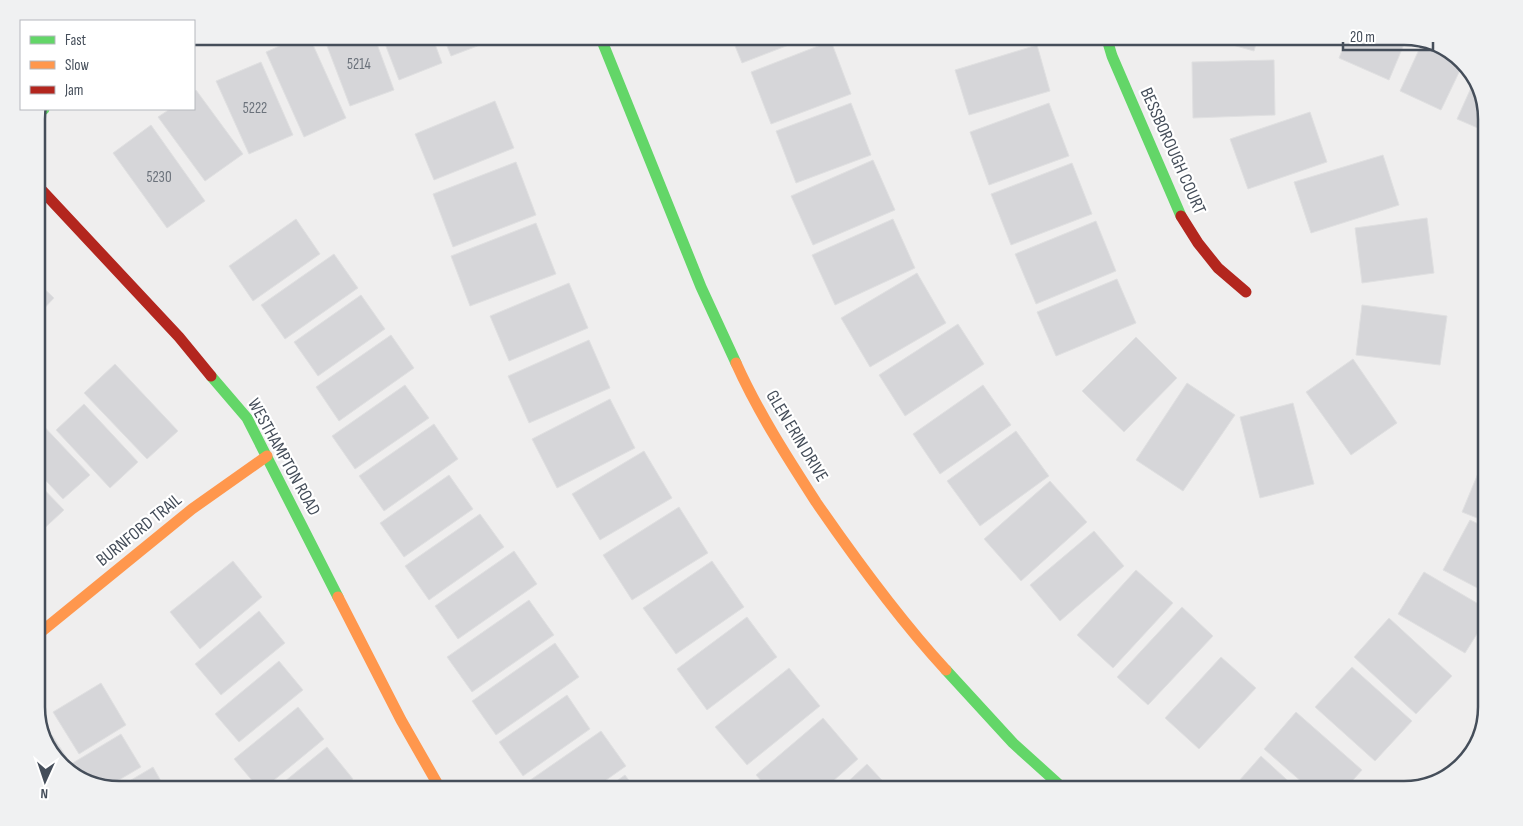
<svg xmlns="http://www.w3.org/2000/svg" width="1523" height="826" font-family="'Sofia Sans Condensed',sans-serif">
<rect width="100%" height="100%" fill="#efeeee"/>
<g fill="#d6d6d9" stroke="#e0e0e1">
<path d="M302,36H309L346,118L304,137L266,52Z"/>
<path d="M328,36H374L394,90L350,106L324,38Z"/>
<path d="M382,36H432L442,63L399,80Z"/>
<path d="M443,36H492L493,40L451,56Z"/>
<path d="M731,36H812L742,63Z"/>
<path d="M951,36H1007L951,42Z"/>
<path d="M1201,36H1258L1254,51Z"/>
<path d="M1348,36L1407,37L1389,80L1339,58Z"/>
<path d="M831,41L851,94L771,124L751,72Z"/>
<path d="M1423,41L1441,45L1463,64L1441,110L1400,91Z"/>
<path d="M1037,45L1050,91L969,115L955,70Z"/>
<path d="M1274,60L1275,115L1193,118L1192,62Z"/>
<path d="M261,62L293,135L249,154L216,81Z"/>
<path d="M1475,79L1487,114V132L1457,119Z"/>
<path d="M196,90L243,154L205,181L158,117L170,109H194V92Z"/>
<path d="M495,101L514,148L434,180L415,134Z"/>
<path d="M851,103L871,155L796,183L776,131Z"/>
<path d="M1049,103L1069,156L989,185L970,132Z"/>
<path d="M1310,112L1327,162L1248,189L1230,139Z"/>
<path d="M151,125L205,201L167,228L113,153Z"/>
<path d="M1383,155L1399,205L1311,233L1294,182Z"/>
<path d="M873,160L895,210L813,245L791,196Z"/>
<path d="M516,162L536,215L453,247L433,194Z"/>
<path d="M1072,163L1092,214L1011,245L991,194Z"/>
<path d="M1427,218L1434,273L1362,283L1355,228Z"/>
<path d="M296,219L320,254L253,301L229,266Z"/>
<path d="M893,219L915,268L835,305L812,255Z"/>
<path d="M1096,221L1116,271L1036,304L1015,254Z"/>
<path d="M536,223L556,274L470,306L451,256Z"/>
<path d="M334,254L358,288L285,339L261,305Z"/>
<path d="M917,273L946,323L870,367L841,318Z"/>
<path d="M1117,279L1136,323L1056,356L1037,312Z"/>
<path d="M36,281L54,298L36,317Z"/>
<path d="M569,283L588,328L509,361L490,316Z"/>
<path d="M361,295L385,329L318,376L294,342Z"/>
<path d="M1362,305L1447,316L1440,365L1356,355Z"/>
<path d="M958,324L984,364L905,416L879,375Z"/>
<path d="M391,335L414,368L339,421L316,387Z"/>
<path d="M1136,337L1177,378L1124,432L1082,391Z"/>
<path d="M589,340L610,388L529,423L508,376Z"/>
<path d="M1353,359L1397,423L1351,455L1306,392Z"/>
<path d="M115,364L178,431L147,459L84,393Z"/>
<path d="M1187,383L1235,415L1183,491L1136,460Z"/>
<path d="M405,385L429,418L355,469L332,436Z"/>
<path d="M983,385L1011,425L940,474L913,434Z"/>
<path d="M610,399L635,448L557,488L532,439Z"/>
<path d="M1293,403L1314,484L1260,498L1240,417Z"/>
<path d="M84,404L138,462L110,488L56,430Z"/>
<path d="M36,418L90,475L63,499L36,470Z"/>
<path d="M434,424L458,459L384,511L359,476Z"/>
<path d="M1016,431L1049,476L980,526L947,481Z"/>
<path d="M644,451L672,498L600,540L572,494Z"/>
<path d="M1484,459L1487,461V522L1462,512Z"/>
<path d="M449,475L473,509L404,557L380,523Z"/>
<path d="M36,481L64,510L36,536Z"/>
<path d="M1050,481L1087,522L1021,581L984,539Z"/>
<path d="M679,507L708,553L632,600L603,555Z"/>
<path d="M480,514L504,547L429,600L405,566Z"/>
<path d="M1470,520L1487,528V593L1443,570Z"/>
<path d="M1094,531L1124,566L1060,621L1030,585Z"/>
<path d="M514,551L537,584L458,639L435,606Z"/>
<path d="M233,561L262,597L200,649L170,612Z"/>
<path d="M712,561L744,607L676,654L643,608Z"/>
<path d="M1136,570L1173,603L1113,668L1077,635Z"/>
<path d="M1424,572L1487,609V618L1465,653L1398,614Z"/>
<path d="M529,600L554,635L472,692L447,657Z"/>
<path d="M1182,607L1213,636L1148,705L1117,677Z"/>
<path d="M259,611L285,643L221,695L195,664Z"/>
<path d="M747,617L777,657L707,710L677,669Z"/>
<path d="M1389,618L1452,676L1416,714L1354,657Z"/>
<path d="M555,643L579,677L496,735L472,701Z"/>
<path d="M1221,657L1256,688L1199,749L1165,718Z"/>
<path d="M279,661L303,690L239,742L215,714Z"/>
<path d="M1352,667L1412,721L1375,761L1315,707Z"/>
<path d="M789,668L820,706L747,765L715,727Z"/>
<path d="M101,683L126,725L79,754L53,712Z"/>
<path d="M567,695L590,729L523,776L499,742Z"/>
<path d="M298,707L324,739L262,790H260L234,759Z"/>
<path d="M1296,712L1362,770L1344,790H1311L1264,749Z"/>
<path d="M823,718L858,759L823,790H769L756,775Z"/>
<path d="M601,731L626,766L592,790H530L526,783Z"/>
<path d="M121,734L141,767L107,787L82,781L66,767Z"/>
<path d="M52,735L67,758L61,763L50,753L46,740Z"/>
<path d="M327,747L353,779L340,790H274Z"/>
<path d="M1261,756L1298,790H1231Z"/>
<path d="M867,764L891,790H839Z"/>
<path d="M153,767L166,790L116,789Z"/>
<path d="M625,775L636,790H604Z"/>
</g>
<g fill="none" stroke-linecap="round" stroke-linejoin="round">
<g stroke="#63d668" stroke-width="11">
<path d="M600,36L701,287L736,363"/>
<path d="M1106,36L1112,56L1181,216"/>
<path d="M36,115L44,109"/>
<path d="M211,376L247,418L338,597"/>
<path d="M946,670L1013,743L1065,790"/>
</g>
<g stroke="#ff974d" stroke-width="11">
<path d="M736,363C758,412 787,457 816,502C856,560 898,618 946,670"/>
<path d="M338,597L401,720L441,790"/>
<path d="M36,636L192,509L267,456"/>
</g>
<g stroke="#b3261e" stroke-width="11">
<path d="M36,184L179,337L211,376"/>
<path d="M1181,216L1198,243L1218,268L1246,292"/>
</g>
</g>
<g text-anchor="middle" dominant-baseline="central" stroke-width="4.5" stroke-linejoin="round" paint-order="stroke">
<g font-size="15" fill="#6b727b">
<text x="359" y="64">5214</text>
<text x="255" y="108">5222</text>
<text x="159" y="177">5230</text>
</g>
<g font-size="18" fill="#454e5a" stroke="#fff">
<text transform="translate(1173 151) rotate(66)">BESSBOROUGH COURT</text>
<text transform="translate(797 436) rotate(59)">GLEN ERIN DRIVE</text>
<text transform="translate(284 457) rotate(61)">WESTHAMPTON ROAD</text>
<text transform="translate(139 530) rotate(-39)">BURNFORD TRAIL</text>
</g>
</g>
<path d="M0 0H1523V826H0ZM119 45H1404A74 74 0 0 1 1478 119V707A74 74 0 0 1 1404 781H119A74 74 0 0 1 45 707V119A74 74 0 0 1 119 45Z" fill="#f0f1f2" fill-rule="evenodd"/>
<path fill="none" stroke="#454e5a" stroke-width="2.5" d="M119 45H1404A74 74 0 0 1 1478 119V707A74 74 0 0 1 1404 781H119A74 74 0 0 1 45 707V119A74 74 0 0 1 119 45Z"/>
<rect x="20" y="20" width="175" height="90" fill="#ffffff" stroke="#b5b8bd"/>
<rect x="30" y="36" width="25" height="8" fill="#63d668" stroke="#b5b8bd"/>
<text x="65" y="45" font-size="15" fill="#454e5a">Fast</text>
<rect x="30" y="61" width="25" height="8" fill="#ff974d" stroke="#b5b8bd"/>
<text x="65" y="70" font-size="15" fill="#454e5a">Slow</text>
<rect x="30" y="86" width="25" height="8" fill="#b3261e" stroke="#b5b8bd"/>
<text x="65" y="95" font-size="15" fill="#454e5a">Jam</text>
<g transform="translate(45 781) rotate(183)" stroke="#ffffff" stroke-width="4" paint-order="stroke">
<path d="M0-4L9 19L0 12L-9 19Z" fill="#454e5a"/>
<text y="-8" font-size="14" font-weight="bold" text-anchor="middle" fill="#454e5a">N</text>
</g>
<path d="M1343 42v8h90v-8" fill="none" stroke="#454e5a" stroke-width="2.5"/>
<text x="1350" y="42" font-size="15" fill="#454e5a" stroke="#ffffff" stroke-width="4" paint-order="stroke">20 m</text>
</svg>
